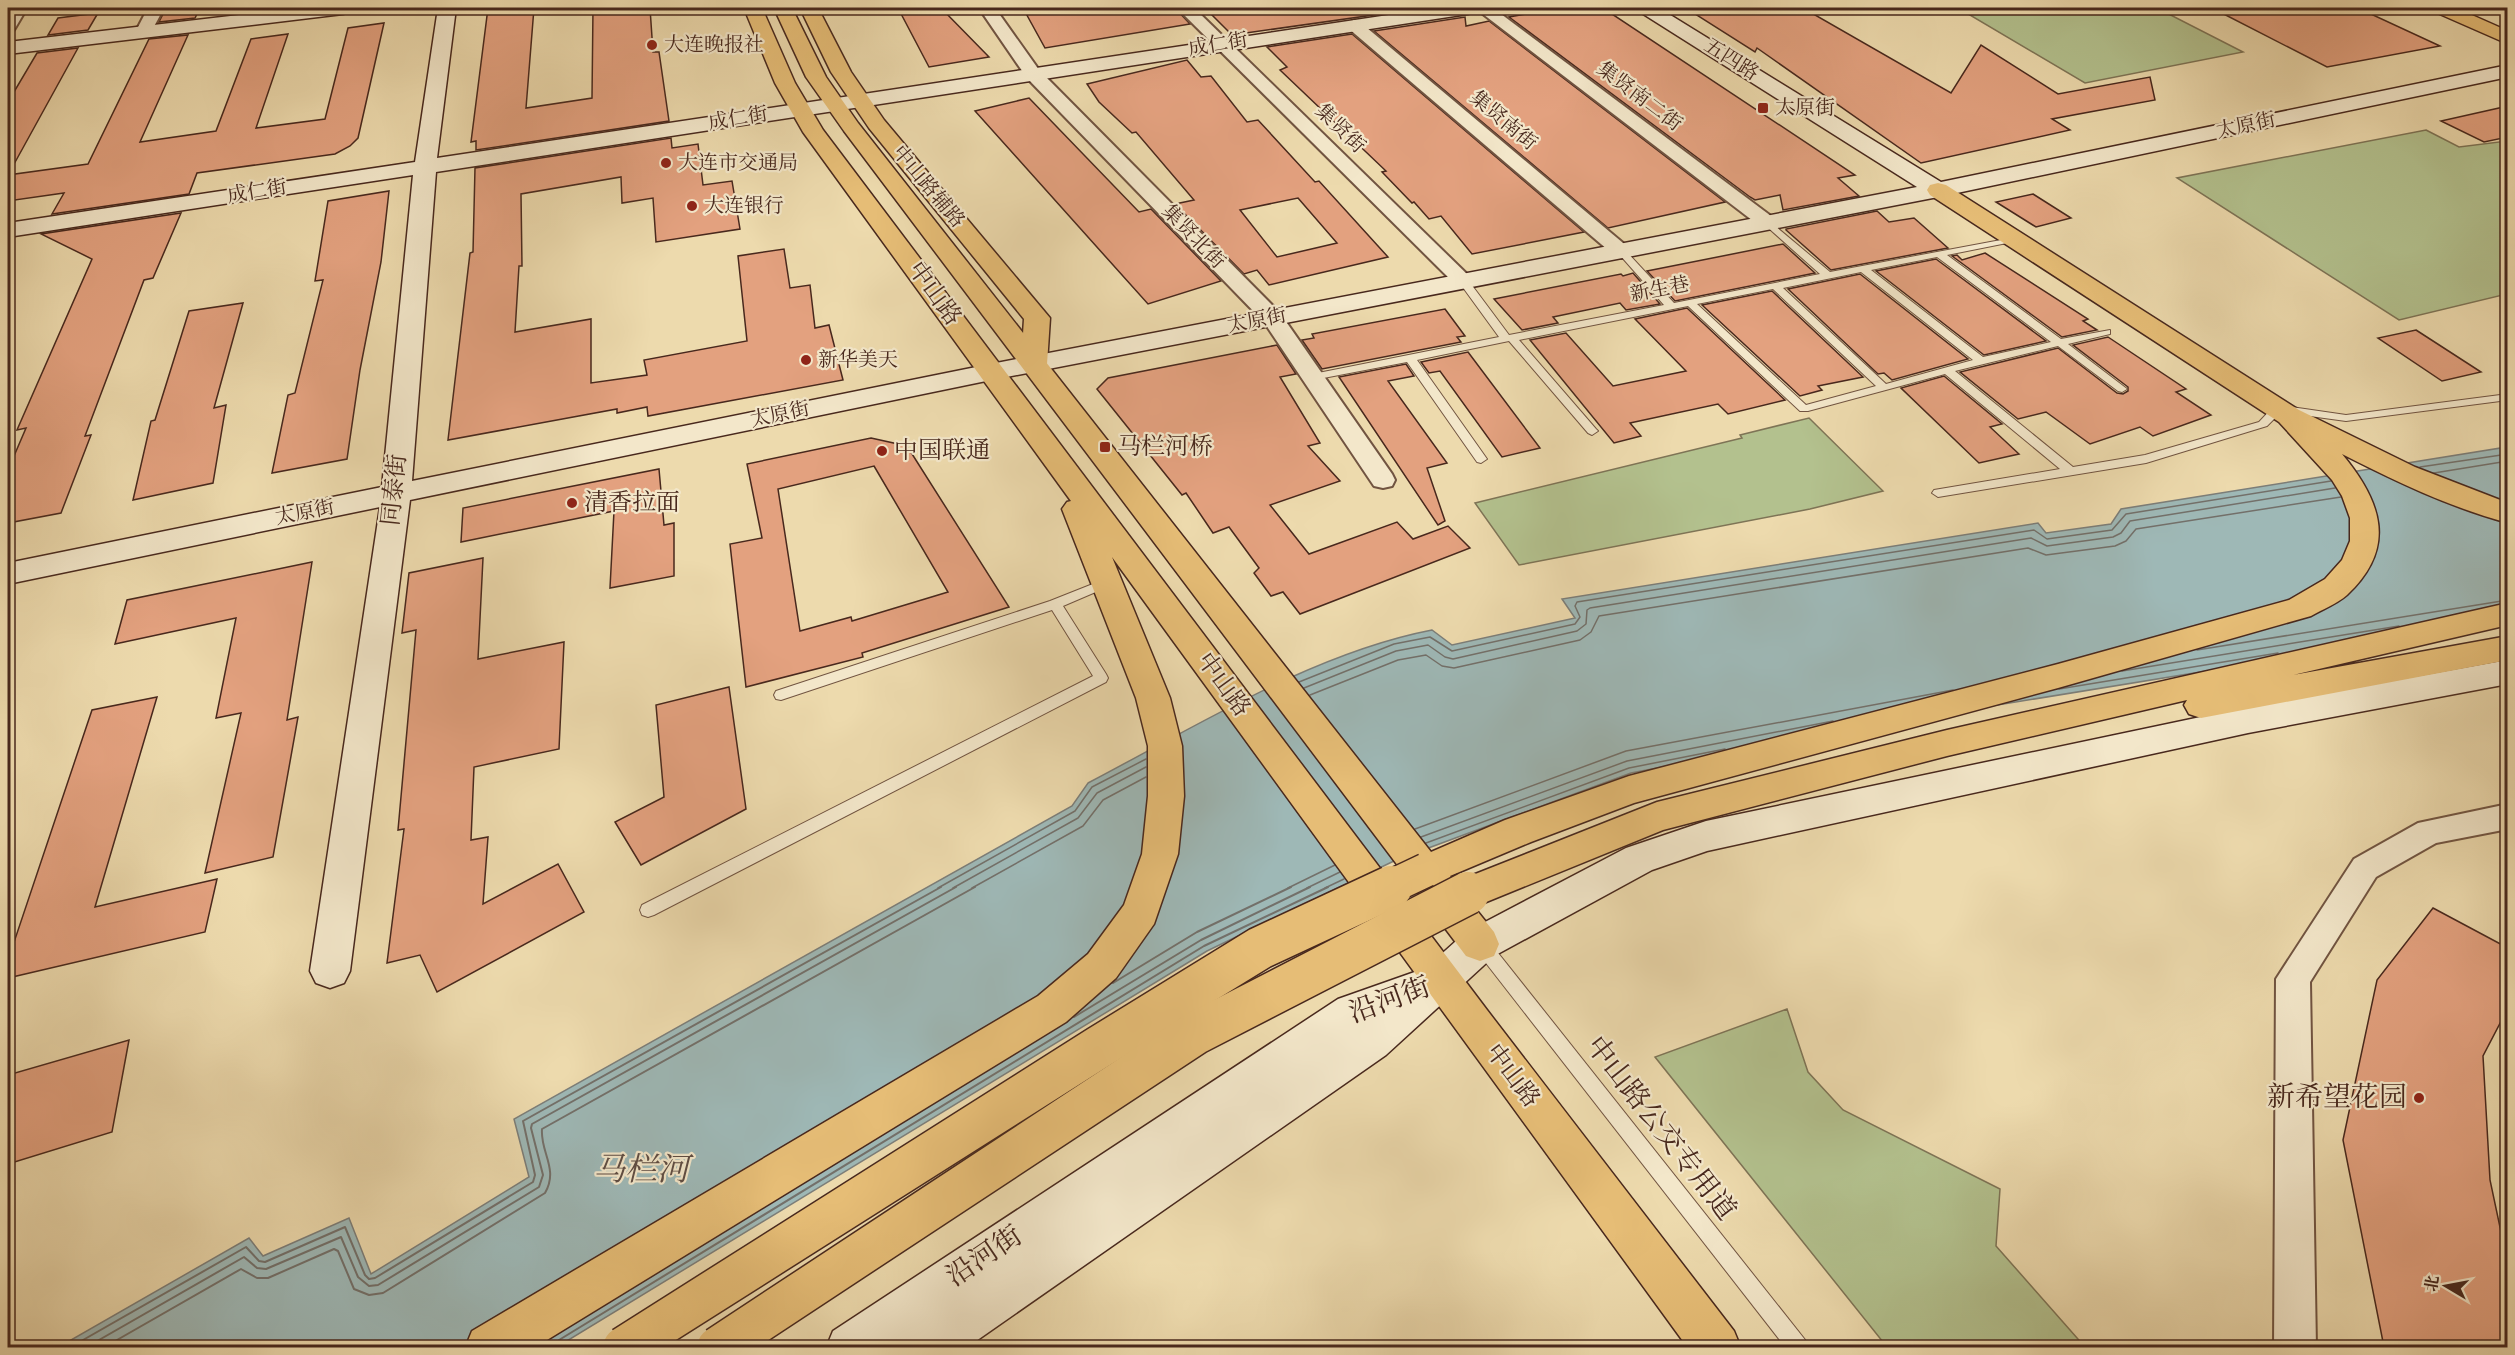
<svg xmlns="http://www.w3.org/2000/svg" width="2515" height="1355" font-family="'IM FELL English','Noto Serif SC',serif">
<rect width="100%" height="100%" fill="#eddaad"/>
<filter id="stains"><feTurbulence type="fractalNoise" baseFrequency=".00333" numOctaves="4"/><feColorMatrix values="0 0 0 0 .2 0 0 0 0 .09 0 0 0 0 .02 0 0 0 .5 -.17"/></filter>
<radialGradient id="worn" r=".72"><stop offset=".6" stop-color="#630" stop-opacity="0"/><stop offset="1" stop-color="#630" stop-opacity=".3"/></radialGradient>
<g fill="#b3c18e" stroke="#7e7456" stroke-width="1.5">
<path d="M1958,8H2157L2243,52L2085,83Z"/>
<path d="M2426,130L2459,147L2507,141V294L2399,320L2177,178Z"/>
<path d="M1809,418L1883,491L1810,509L1519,565L1475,503L1742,438L1740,435Z"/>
<path d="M1787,1009L1808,1072L1843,1110L2000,1189L1996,1246L2085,1347H1887L1655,1057Z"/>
</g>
<path fill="#9eb8b6" stroke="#7c7e79" stroke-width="1.5" d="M2507,447V622L1930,716L1631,773L1396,860L1207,951L557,1347L57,1348L249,1238L263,1256L349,1218L371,1274L529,1177L514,1119L1072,806L1088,783C1195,727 1313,653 1432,630L1452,645L1575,618L1562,599L2038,523L2046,533L2111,524L2121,509Z"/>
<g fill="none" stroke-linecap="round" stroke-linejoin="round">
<g stroke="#73706a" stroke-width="1.5">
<path d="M2420,467L2508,454"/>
<path d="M2434,473L2508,461"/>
<path d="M2197,650L2508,600"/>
<path d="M2122,671L2399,626"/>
<path d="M1299,682L1394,644L1430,637L1452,651L1575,624L1580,617L1575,606L1577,602L2034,530L2047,539L2112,530L2126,514L2331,481"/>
<path d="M1304,688L1396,651L1428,645L1445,657L1453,659L1577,631L1586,624L1587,610L1590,608L2031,538L2047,546L2113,537L2121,533L2130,521L2335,488"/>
<path d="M2059,689L2278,653"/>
<path d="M1310,695L1398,660L1426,655L1442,666L1454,668L1580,640L1591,632L1599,616L2028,548L2046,555L2115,546L2126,541L2136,529L2341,497"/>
<path d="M1415,829L1626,751L1953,690"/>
<path d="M1421,837L1627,761L1833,721"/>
<path d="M1426,843L1629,768L1725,749"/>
<path d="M938,888L1075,811L1092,787L1146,759"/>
<path d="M953,888L1078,818L1097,793L1146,767"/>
<path d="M972,888L1083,826L1103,800L1146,777"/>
<path d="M1288,888L1335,865"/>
<path d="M1307,888L1340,872"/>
<path d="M1325,888L1344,879"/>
</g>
<g stroke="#73706a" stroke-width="2">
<path d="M1113,983L1197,932L1291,887"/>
<path d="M1074,1017L1201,940L1310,887"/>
<path d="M69,1348L246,1247L259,1261L265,1262L345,1227L365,1275L369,1279L375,1278L533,1182L535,1175L523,1121L941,887"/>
<path d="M85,1348L244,1257L257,1268L266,1269L341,1237L358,1277L369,1286L378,1285L539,1187L543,1175L531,1128L532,1124L956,887"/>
<path d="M103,1348L241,1269L257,1278H268L334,1249L338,1251L354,1289L369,1295L383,1293L545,1193C559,1169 540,1152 542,1129L975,887"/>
<path d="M555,1348L559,1340L1204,946L1328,887"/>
</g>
</g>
<g fill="#e3a17f" stroke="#48281d" stroke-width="1.5" fill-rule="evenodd">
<path d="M166,8H200L195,18L159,22Z"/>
<path d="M488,8H534L526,108L592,98L593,8H650L653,52H659L669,121L476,150V141L471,142Z"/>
<path d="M898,8H941L989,57L929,67Z"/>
<path d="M1023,8H1175L1190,24L1045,48Z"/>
<path d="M1205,8H1245L1250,12L1274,8H1423L1232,35Z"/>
<path d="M1559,8H1603L1855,175L1838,178L1859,196L1783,210L1780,195L1755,200L1750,197L1509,17Z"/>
<path d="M1727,8H1803L1951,93L1981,45L2058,94L2150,77L2155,100L2052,119L2070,130L1921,163L1757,48L1755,52L1695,14Z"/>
<path d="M2212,8H2358L2440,46L2327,67Z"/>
<path d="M98,13L88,30L48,35L58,18Z"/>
<path d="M1465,17L1466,26L1489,21L1725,202L1608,228L1374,31Z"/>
<path d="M384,23L358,138L350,146L335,154L197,173L189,194L52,214L64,193L8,201V175L88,164L149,39L188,35L140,142L216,131L251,39L288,34L256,128L325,119L348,28Z"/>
<path d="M1352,34L1584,232L1472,254L1441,216L1429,219L1414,202L1412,203L1382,172L1386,171L1280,70L1287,67L1267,47Z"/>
<path d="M78,48L8,175V102L37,53Z"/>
<path d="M1187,60L1201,77L1211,76L1247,122L1258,120L1315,182L1319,181L1388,257L1269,285L1257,270L1244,274L1175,204L1194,200L1136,132L1132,133L1099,102L1087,84ZM1298,198L1337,243L1277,257L1240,210Z"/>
<path d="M1029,98L1139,212L1151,209L1221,281L1148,304L975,111Z"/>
<path d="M2508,106V137L2484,142L2441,121Z"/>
<path d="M671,138L672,148L698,144L703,185L732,181L740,229L656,242L653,198L622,203L621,177L521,194L522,266H519L515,332L591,319V383L647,375L644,360L747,341L738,256L784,249L790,288L810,285L815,328L829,325L843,380L648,416L647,407L617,413V409L448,440L470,253L473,252L475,168Z"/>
<path d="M389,191L381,262L360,370L347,459L272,473L288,395L295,393L323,280L315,281L328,201Z"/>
<path d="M2033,194L2071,218L2036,227L1996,202Z"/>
<path d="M1877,211L1889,222L1914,218L1948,248L1831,270L1786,230V229Z"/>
<path d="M181,213L153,278L144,280L85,436L91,435L61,513L8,523V470L26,428L17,430L92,259L41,234Z"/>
<path d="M1783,244L1815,273L1675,301L1647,271Z"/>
<path d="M1985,253L2088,319L2083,321L2097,330L2062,337L1952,256L1957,255L1962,260Z"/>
<path d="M1936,259L2046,341L1984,355L1876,271Z"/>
<path d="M1633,273L1660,304L1626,310L1620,303L1553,317L1558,323L1522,330L1494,299L1621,274L1623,276Z"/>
<path d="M1860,274L1968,359L1892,380L1884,373L1878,374L1788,289Z"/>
<path d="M1772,291L1863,377L1818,386L1822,390L1800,396L1702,305Z"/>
<path d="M243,303L214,408L226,405L213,483L133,500L151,421L155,420L189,311Z"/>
<path d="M1687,308L1785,400L1728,414L1718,404L1630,423L1641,436L1614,443L1530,340L1566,333L1613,386L1686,371L1635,319Z"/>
<path d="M1445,309L1465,336L1457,337L1461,342L1322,369L1302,340L1314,338L1312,334Z"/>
<path d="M2416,330L2481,372L2442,381L2378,338Z"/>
<path d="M2108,337L2186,389L2176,392L2211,415L2153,436L2140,427L2090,444L2046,412L2018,419L1960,372L2058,348L2117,393L2123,394L2128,391V387L2073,345Z"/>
<path d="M1277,345L1296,374L1280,377L1320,443L1308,446L1340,481L1270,505L1309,554L1397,522L1413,539L1448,526L1470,548L1300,614L1283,592L1271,596L1254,573L1259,568L1229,527L1213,533L1186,493L1182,495L1097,389L1108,378Z"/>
<path d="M1468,352L1540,448L1502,457L1440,371L1429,373L1421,362Z"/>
<path d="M1406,364L1414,376L1388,381L1447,463L1427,468L1445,521L1438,525L1339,377Z"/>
<path d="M1944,376L2002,424L1990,427L2019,454L1979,463L1901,388Z"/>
<path d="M871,438L907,446L1009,607L862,653L863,657L746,687L730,544L762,538L747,464ZM874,466L948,592L852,621L851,617L800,631L778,489Z"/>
<path d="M659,469L664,525L674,523V576L610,588L614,511L461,542L463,508Z"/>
<path d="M483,558L478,659L564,642L559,749L474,767L471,840L488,837L483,904L558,864L584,912L437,992L420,955L387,963L404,829L398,830L416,630L402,633L409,573Z"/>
<path d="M312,562L287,720L298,717L273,857L205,873L241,713L216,718L236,618L115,644L127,600Z"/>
<path d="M729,687L746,809L641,865L615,822L664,797L656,705Z"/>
<path d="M157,697L95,907L217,879L205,932L8,978V960L92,710Z"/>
<path d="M2433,908L2508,948V1008L2483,1056L2490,1180L2508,1265V1347H2384L2343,1140L2377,980Z"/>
<path d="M129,1040L112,1132L8,1164V1075Z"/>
</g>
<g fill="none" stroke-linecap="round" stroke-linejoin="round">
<g stroke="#715441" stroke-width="2">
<g id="lane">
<path d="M1768,220L1830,272L2017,237V241L1947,255L2061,339L2110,330V334L2068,344L2127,389L2122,392L2118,391L2058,346L1955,371L2073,467L2145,455L2259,422L2274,406L2278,405L2346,415L2508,394V400L2346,421L2281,412L2267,426L2146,463L1938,497L1932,493L1934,490L2060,469L1945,374L1808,411H1800L1688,306L1519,340L1596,429L1598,431L1592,435L1588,433L1509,341L1417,360L1487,459L1481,463L1477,462L1407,362L1313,380L1308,377L1313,374L1499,337L1459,282L1464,279L1468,280L1509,335L1664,305L1619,254L1617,252L1622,249L1625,250L1674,303L1820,274L1765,225L1763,223ZM1937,257L2051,342L1983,357L1871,270ZM1861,272L1973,360L1886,384L1783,288ZM1773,289L1876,386L1806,405L1697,304Z"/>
<path d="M1108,578L1112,579L1114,582L1112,585L1063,606L1106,674L1108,678L1106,682L654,915L648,917L642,915L640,910L642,905L1093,676L1052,610L781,700L776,699L774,695L776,691L1050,601Z"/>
<path d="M1481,937L1487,939L1806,1341L1809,1348H1786L1475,949L1473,944L1475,939Z"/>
</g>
</g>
<g stroke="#715441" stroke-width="4">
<g id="street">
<path d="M11,8H27L14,30L8,32V14Z"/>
<path d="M148,8H164L150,34H138L136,31Z"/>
<path d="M979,8H995L1039,70L1280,313L1392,474L1395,480L1392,486L1383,488L1374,486L1264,322L1027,78Z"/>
<path d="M1177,8H1194L1471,278L1475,282L1471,286L1464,288L1457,286Z"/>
<path d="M1475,8H1493L1775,219L1778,223L1775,227H1761Z"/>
<path d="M1354,20L1360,22L1629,248L1632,252L1629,256L1622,258L1615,256L1348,28L1346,25Z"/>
<path d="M2508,804V829L2436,843L2376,877L2310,982L2316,1348H2274L2276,979L2354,859L2418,823Z"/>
</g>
</g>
<g stroke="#48281d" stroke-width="3">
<g id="secondary">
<path d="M300,8H352L350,12L343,14L8,54V42Z"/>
<path d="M438,8H456L437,158L1435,8H1477L1475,12L1468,14L436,172L412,481L991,364L1917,187L1640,12L1638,8H1659L1941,182L2508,65V77L1938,197L991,380L410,500L350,971L344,983L330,988L316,983L310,971L380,507L8,584V563L382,487L413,175L8,237V223L415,162Z"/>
<path d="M2508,660V684L2248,733L1707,851L1652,870L1494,956L1386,1055L966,1348H900L904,1340L892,1348H826L833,1331L1338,999L1426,968L1466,932L1626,848L1706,821L2248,707Z"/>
</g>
</g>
<g stroke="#48281d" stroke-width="3">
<g id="primary">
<path d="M800,8H818L851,72L884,120L1050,318L1047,364L1043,370L1034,372L1025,370L1021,364L1024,319L869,128L831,72Z"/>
<path d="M2433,8H2456L2508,31V44L2435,12Z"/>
</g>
</g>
<g stroke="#48281d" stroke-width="3">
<g id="highway">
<path d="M744,8H762L795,83L823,130L1487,1010L1734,1331L1741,1348H1688L1112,557L1170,698L1182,746L1184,796L1178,854L1154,924L1116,978L1066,1022L534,1348H465L472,1331L1038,996L1088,954L1124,905L1142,854L1148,796V746L1136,698L1062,509L1067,502L1071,501L803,132L775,83Z"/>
<path d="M774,8H792L826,77L858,123L1431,852L1505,820L1629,776L2058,664L2289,600L2325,579L2342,560L2350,541V518L2342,496L2332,480L2279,422L1930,195L1927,190L1930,185L1938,183L1946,185L2299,410L2415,467L2508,503V523C2449,507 2395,481 2342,454C2381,501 2398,547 2347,595C2337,604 2323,609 2311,616L2058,688L1634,803L1531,842L1450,876L1455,882L1657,802L1947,730L2508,603V625L2293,675L2508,636V660L2201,718L2189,714L2184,705L2187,700L1947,756L1663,830L1474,907L1494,932L1499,944L1494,956L1480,961L1466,956L844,131L806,77Z"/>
</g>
</g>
<use href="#lane" fill="#f3e7ca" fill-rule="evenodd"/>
<use href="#street" fill="#f3e7ca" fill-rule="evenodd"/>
<use href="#secondary" fill="#f3e7ca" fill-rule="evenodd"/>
<use href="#primary" fill="#e6bd76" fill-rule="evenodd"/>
<use href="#highway" fill="#e6bd76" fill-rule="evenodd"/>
<g stroke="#48281d" stroke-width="36" stroke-linecap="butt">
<path id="highway-bridge-far1" d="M1388,888L1426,870"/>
</g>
<g stroke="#48281d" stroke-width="45" stroke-linecap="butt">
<g id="highway-bridge">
<path d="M624,1348L1099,1047L1260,948L1391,887"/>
<path d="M718,1348L1196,1033L1468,893"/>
</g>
</g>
<use href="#highway-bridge-far1" stroke="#e6bd76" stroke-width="33"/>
<use href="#highway-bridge" stroke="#e6bd76" stroke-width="42"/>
</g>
<g fill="#8f2418" stroke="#f3e7ca" stroke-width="2">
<circle cx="652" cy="45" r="6"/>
<rect x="1757" y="102" width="12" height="12" rx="3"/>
<circle cx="666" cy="163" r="6"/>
<circle cx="692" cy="206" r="6"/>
<circle cx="806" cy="360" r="6"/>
<rect x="1099" y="441" width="12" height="12" rx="3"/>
<circle cx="882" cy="451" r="6"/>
<circle cx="572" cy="503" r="6"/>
<circle cx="2419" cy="1098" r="6"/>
</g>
<g text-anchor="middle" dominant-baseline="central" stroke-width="4.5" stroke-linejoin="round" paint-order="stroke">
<g font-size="20" fill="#48281d" stroke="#f3e7ca" text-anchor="start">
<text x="664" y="45">大连晚报社</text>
<text x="1775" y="108">太原街</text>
<text x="678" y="163">大连市交通局</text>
<text x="704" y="206">大连银行</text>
<text x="818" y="360">新华美天</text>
</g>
<g font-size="20" fill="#48281d" stroke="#f3e7ca">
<text transform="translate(1218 45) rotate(-9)">成仁街</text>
<text transform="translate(1731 60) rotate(32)">五四路</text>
<text transform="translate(1639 97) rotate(37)">集贤南二街</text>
<text transform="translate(738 119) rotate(-9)">成仁街</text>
<text transform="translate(1503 121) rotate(40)">集贤南街</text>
<text transform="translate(2246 126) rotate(-12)">太原街</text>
<text transform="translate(1340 129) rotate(44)">集贤街</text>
<text transform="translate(928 187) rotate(50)">中山路辅路</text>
<text transform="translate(257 192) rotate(-9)">成仁街</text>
<text transform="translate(1193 237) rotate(46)">集贤北街</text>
<text transform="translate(1660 290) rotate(-11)">新生巷</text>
<text transform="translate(1257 321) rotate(-11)">太原街</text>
<text transform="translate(780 415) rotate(-12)">太原街</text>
<text transform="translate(305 513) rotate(-11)">太原街</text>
</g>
<g font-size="24" fill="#48281d" stroke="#f3e7ca">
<text transform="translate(934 294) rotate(54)">中山路</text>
<text transform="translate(395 490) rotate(-84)">同泰街</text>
<text transform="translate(1223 685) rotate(54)">中山路</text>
<text transform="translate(1512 1076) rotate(53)">中山路</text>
</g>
<g font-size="24" fill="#48281d" stroke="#f3e7ca" text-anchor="start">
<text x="1117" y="447">马栏河桥</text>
<text x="894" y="451">中国联通</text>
<text x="584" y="503">清香拉面</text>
</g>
<g font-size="28" fill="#48281d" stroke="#f3e7ca">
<text transform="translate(1390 1001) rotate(-20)">沿河街</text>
<text transform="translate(1660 1129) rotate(52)">中山路公交专用道</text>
<text transform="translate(985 1257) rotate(-34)">沿河街</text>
</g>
<g font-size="28" fill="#48281d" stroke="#f3e7ca" text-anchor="end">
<text x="2407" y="1098">新希望花园</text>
</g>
<g font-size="32" font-style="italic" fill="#5e4c43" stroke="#f3e7ca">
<text x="641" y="1171">马栏河</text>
</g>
</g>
<rect width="2515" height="1355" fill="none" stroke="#eddaad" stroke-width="30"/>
<rect x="9" y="9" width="2497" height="1337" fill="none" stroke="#48281d" stroke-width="3"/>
<rect x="15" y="15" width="2485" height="1325" fill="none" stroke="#48281d" stroke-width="1.5"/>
<g transform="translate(2446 1286) rotate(280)" stroke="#f3e7ca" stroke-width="4.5" paint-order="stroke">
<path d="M0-4.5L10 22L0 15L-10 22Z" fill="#48281d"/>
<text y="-9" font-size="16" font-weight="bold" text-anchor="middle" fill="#48281d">北</text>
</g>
<rect width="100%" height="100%" filter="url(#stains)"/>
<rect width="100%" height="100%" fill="url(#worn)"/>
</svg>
